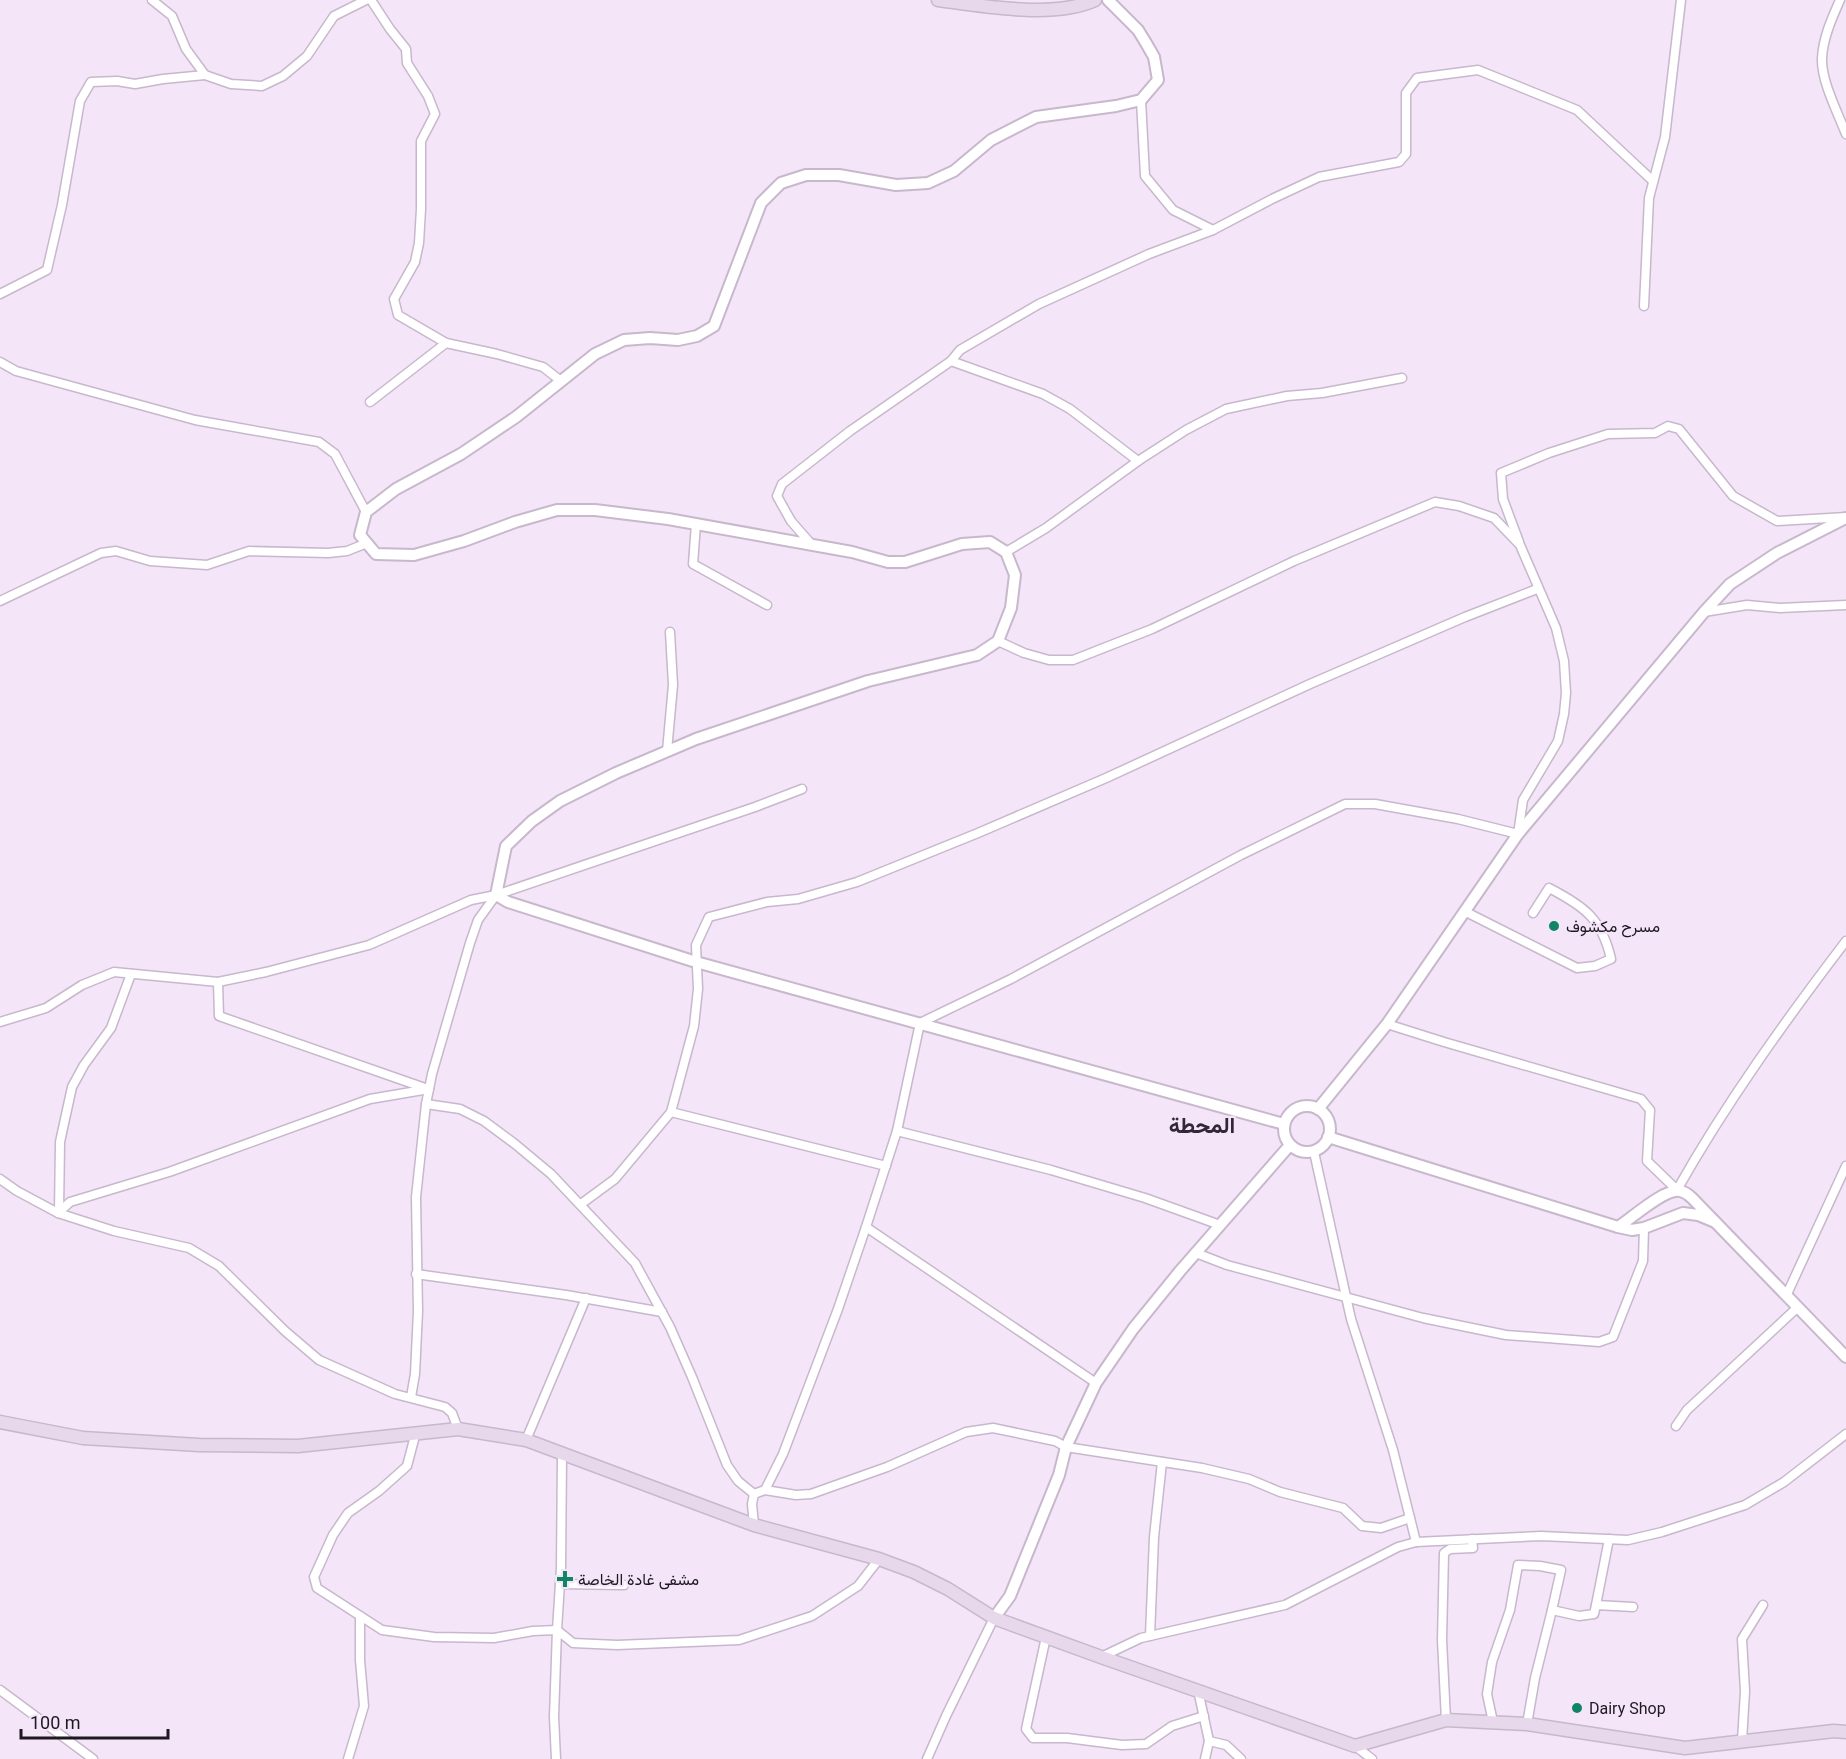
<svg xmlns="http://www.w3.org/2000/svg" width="1846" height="1759" font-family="Roboto,Vazirmatn,sans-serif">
<rect width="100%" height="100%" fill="#f4e5f9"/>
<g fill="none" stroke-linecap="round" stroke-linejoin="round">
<g stroke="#c7b8cc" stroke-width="11">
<g id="minor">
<path d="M152,0L172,16L186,49L205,75L231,84L262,86L283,76L307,56L334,16L366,0"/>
<path d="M371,0L390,29L406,49L407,63L428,96L435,114L421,141V209L419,243L415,262L394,299L398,315L446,343L497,354L543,367L561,381"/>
<path d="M1840,0C1832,18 1823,38 1822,58C1821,81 1838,113 1846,134"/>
<path d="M1213,230L1272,199L1319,177L1399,162L1406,154V93L1417,78L1478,70L1577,110L1653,181"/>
<path d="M0,294L47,270L62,205L80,101L91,82L117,81L135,84L163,79L205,75"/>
<path d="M1644,306L1649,198L1665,137L1681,0"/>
<path d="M951,361L1043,394L1070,409L1138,461L1046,528L1006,552"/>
<path d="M0,362L16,371L195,420L319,442L335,454L366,512"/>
<path d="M370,402L446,343"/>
<path d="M1138,461L1186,430L1226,409L1287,396L1322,393L1402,378"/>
<path d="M696,524L693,564L767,605"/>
<path d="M1519,542L1503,499L1501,473L1549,453L1608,434L1655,433L1668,426L1679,429L1733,496L1777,521L1846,517"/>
<path d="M812,545L791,521L777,496L782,484L850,431L951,361L960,350L1039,304L1149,254L1213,230L1173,210L1145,176L1141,100"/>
<path d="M0,601L101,553L116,551L150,561L207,565L249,551L328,553L347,551L367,543"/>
<path d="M1704,612L1747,605L1780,608L1846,605"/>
<path d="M667,751L673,685L670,632"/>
<path d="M1466,912L1577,968L1595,966L1611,959C1602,919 1584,906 1549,888L1533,913"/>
<path d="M218,982L219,1016L425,1088"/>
<path d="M0,1022L46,1008L82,985L114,972L218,982L266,972L369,945L471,900L496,895L755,807L802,789"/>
<path d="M1387,1024L1444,1042L1641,1099L1650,1110L1647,1161L1677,1190C1726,1103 1785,1021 1846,941"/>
<path d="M426,1104L460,1109L484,1121L515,1144L551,1174L635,1263L670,1327L692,1377L727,1465L738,1481L754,1494"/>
<path d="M671,1112L886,1166"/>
<path d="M897,1131L1051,1170L1145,1198L1220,1225"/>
<path d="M1314,1152L1351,1319L1393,1450L1416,1542"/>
<path d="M0,1179L17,1191L58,1213L114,1231L189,1248L219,1266L285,1331L319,1360L395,1394L445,1407L452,1413L458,1429"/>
<path d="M581,1204L615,1179L671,1112L694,1026L698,989L696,945L709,917L767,902L798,899L857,882L978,833L1106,778L1310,684L1465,617L1537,589"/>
<path d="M59,1212L60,1142L72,1087L84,1065L111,1028L131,974"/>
<path d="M58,1213L70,1202L169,1172L370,1099L429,1089"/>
<path d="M866,1227L1096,1383"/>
<path d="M1196,1253L1227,1265L1423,1318L1506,1335L1599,1342L1613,1337L1643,1261L1644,1228"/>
<path d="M416,1274L566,1295L662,1312"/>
<path d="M1787,1294L1846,1166"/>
<path d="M411,1397L415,1374L418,1311L416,1197L426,1104L432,1074L470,943L478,920L496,895"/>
<path d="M1676,1426L1687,1410L1798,1307"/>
<path d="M416,1432L407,1466L379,1491L348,1513L333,1535L314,1577L317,1588L382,1630L434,1637L494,1638L533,1631L557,1630L554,1717L556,1759"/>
<path d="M526,1440L586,1298"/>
<path d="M562,1455L561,1568L557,1630L573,1643L617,1645L739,1640L812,1616L858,1586L879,1559"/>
<path d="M765,1490L783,1454L838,1309L866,1227L897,1131L920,1023L1011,979L1241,855L1345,804H1375L1458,819L1518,834L1523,800L1558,741L1564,714L1566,693L1564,661L1556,628L1520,545L1494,518L1459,506L1435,502L1294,561L1152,629L1073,660H1049L1024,653L998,641"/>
<path d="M754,1525L752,1504L754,1494L765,1490L796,1495L811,1494L887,1467L966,1432L993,1428L1055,1441L1066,1447L1202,1468L1249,1479L1280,1492L1343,1508L1362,1526L1381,1528L1410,1518"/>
<path d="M560,1584L624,1585"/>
<path d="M1596,1605L1609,1539"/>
<path d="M1150,1636L1154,1537L1162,1462"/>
<path d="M1046,1637L1026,1729L1033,1738H1067L1122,1745L1146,1744L1172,1726L1204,1716"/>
<path d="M1101,1657L1141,1638L1285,1605L1398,1547L1416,1542L1541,1536L1628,1540L1662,1532L1745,1505L1784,1482L1846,1434"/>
<path d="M0,1690L93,1759"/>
<path d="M1198,1690L1209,1741L1226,1745L1241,1759"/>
<path d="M1446,1720L1442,1640L1444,1553L1450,1549L1473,1548L1472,1539"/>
<path d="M1493,1722L1487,1694L1492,1662L1510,1610L1518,1565L1540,1566L1561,1570L1552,1610L1579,1616L1594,1614L1596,1605L1633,1607"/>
<path d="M1527,1724L1535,1678L1552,1610"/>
<path d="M1742,1741L1745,1691L1742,1639L1763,1605"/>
<path d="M1355,1746L1372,1759"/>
<path d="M348,1759L364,1706L360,1660V1616"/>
<path d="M927,1759L946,1716L994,1618"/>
<path d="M1205,1759L1209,1741"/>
</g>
</g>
<g stroke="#c7b8cc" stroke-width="14">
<g id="tertiary">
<path d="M1108,0L1138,30L1146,43L1154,57L1158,80L1141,100L1116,106L1036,117L991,140L954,171L928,183L896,185L839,175H806L781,183L761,203L714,326L697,336L678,340L650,338L624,340L595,354L516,417L461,454L396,489L366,512L360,535L376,554L414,555L464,541L515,522L557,510H595L668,519L852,552L888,562H905L962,544L990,542L1006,552L1015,575L1011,608L998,641L977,655L868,681L696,739L616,773L560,801L532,821L506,846L496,895L508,902L696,962L1284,1124"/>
<circle cx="1307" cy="1129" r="23"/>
<path d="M1318,1109L1387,1024L1518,834L1704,612L1730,584L1777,553L1846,518"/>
<path d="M1328,1137L1618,1227L1632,1230L1644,1228L1683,1213L1698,1215L1715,1222"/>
<path d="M1618,1227C1632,1218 1665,1188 1680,1191C1685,1192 1689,1195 1692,1198L1846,1357"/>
<path d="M994,1618L1010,1596L1059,1475L1066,1447L1096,1383L1133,1329L1180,1271L1290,1145"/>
</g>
</g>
<g stroke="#c7b8cc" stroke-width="15">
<g id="secondary">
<path d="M938,0C982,6 1054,19 1095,0"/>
<path d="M0,1422L83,1438L199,1445L298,1446L458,1429L526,1440L754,1525L879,1559L914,1572L948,1589L994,1618L1101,1657L1355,1746L1446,1720L1527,1724L1685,1748L1834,1731L1846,1732"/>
</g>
</g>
<use href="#minor" stroke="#fff" stroke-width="8"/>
<use href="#tertiary" stroke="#fff" stroke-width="10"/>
<use href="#secondary" stroke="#e7d8ec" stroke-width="12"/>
</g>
<g fill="#0f8565" stroke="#f4e5f9" stroke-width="2">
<circle cx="1554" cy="926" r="6"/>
<path d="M562 1570h6v6h6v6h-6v6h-6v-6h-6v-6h6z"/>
<circle cx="1577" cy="1708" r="6"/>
</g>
<g text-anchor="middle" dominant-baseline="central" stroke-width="4.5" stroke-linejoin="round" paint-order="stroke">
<g font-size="16" fill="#1e1920" stroke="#f4e5f9" text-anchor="start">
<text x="1566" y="926">مسرح مكشوف</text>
<text x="578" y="1579">مشفى غادة الخاصة</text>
<text x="1589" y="1708">Dairy Shop</text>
</g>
<g font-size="22" font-weight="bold" fill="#322736" stroke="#f4e5f9">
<text x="1202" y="1125">المحطة</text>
</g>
</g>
<path d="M21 1729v9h147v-9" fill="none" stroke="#1e1920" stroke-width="3"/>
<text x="30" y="1729" font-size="18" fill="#1e1920" stroke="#f4e5f9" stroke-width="4.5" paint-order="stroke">100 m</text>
</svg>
